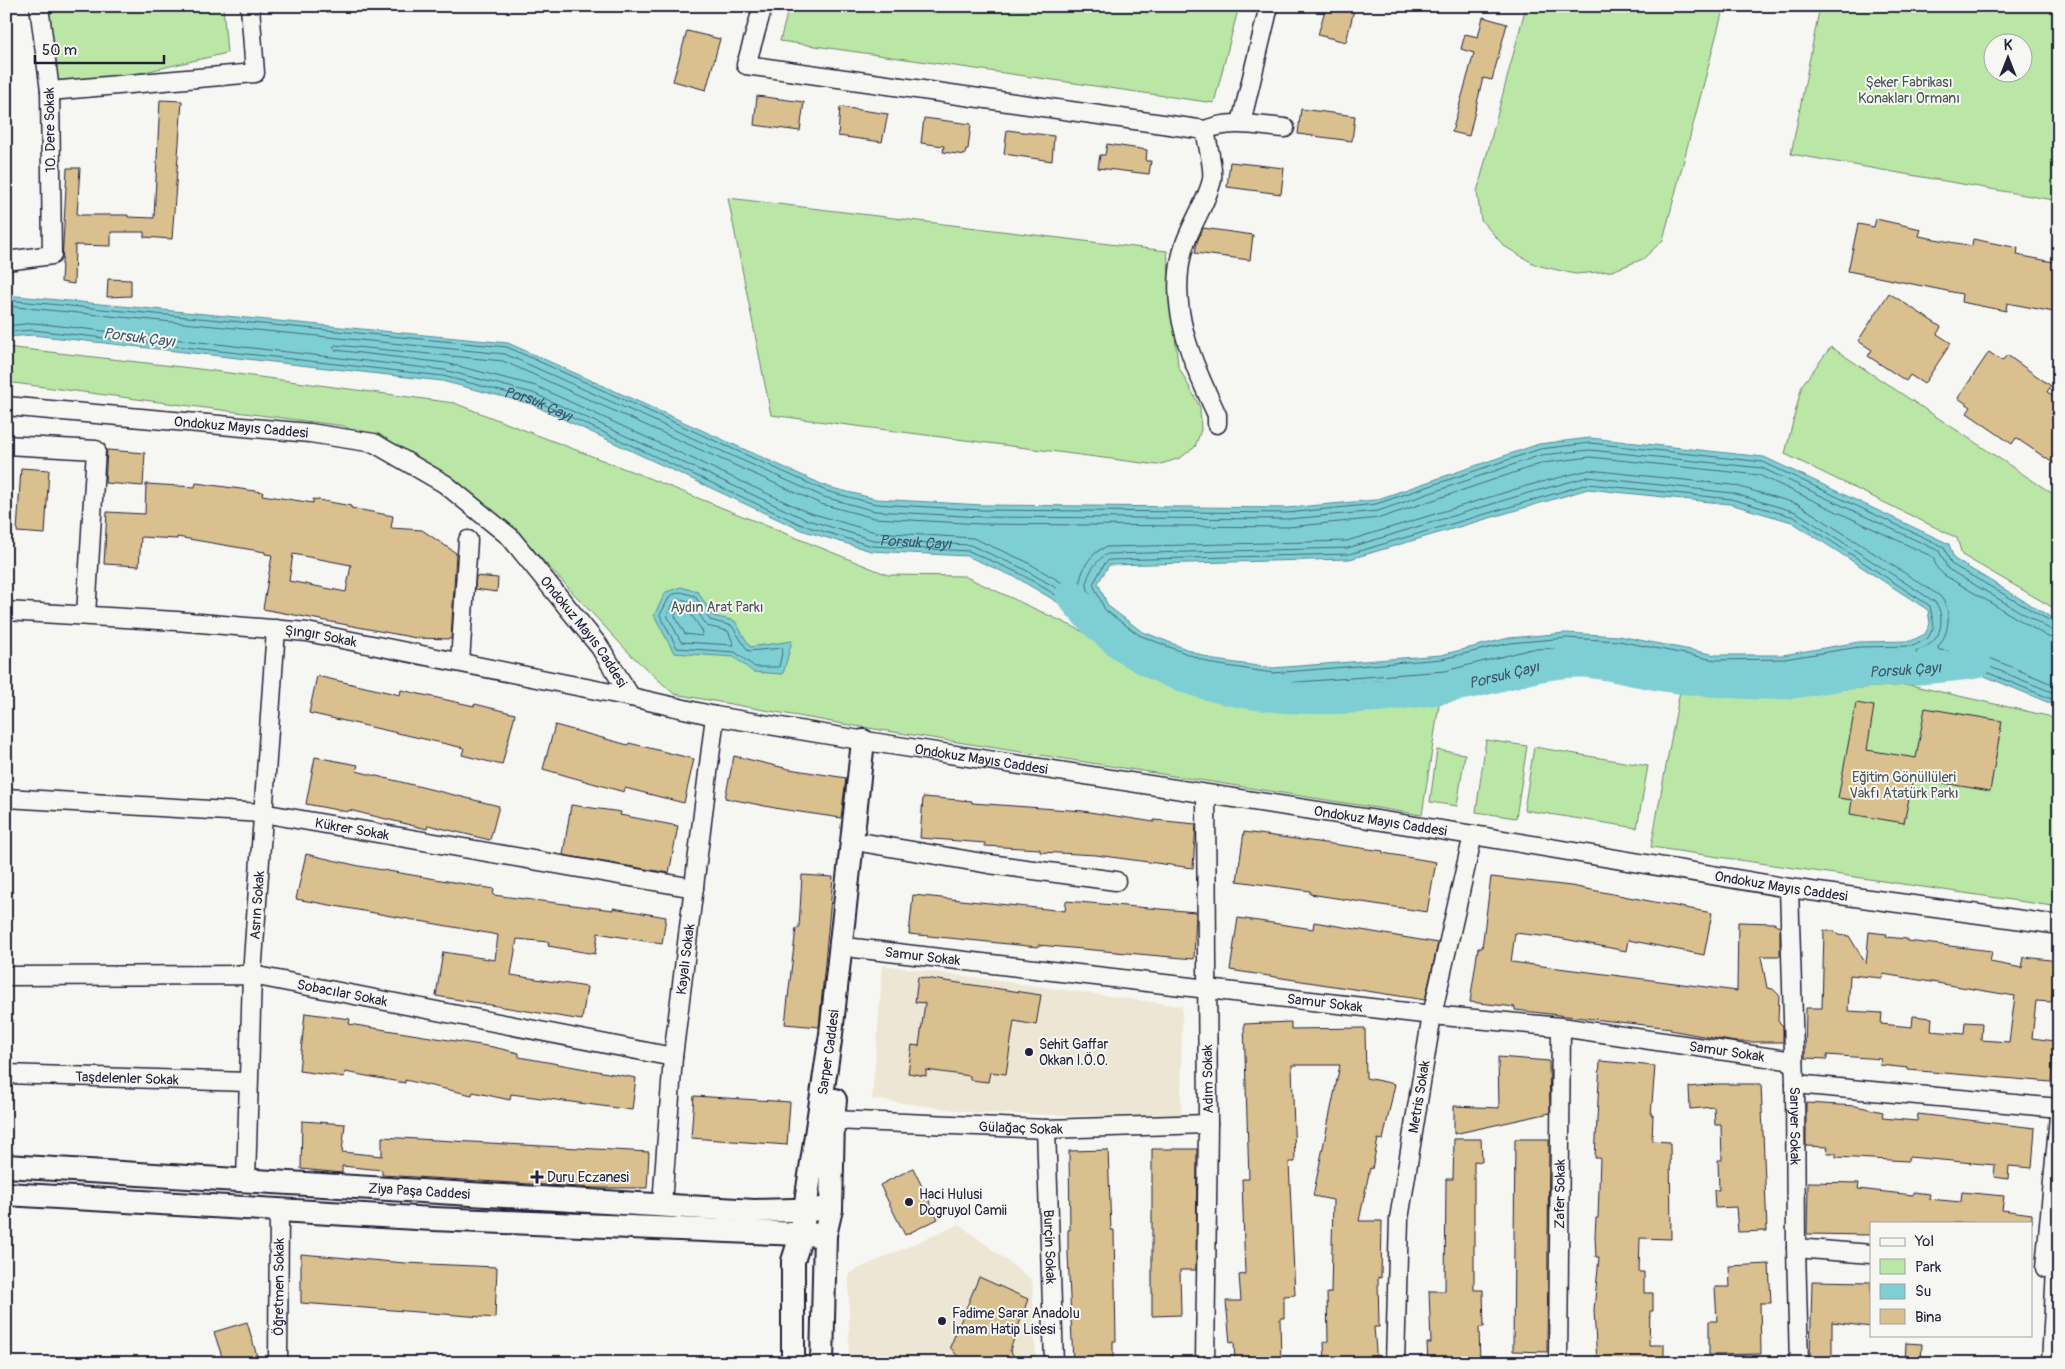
<svg xmlns="http://www.w3.org/2000/svg" width="2065" height="1369" font-family="Pangolin,sans-serif">
<rect width="100%" height="100%" fill="#f6f6f2"/>
<filter id="ink" filterUnits="userSpaceOnUse"><feTurbulence type="fractalNoise" baseFrequency=".02" numOctaves="2"/><feDisplacementMap in="SourceGraphic" scale="10" xChannelSelector="R" yChannelSelector="G"/><feConvolveMatrix kernelMatrix="1 2 1 2 8 2 1 2 1" color-interpolation-filters="sRGB"/></filter>
<g filter="url(#ink)">
<g fill="#eee6d4">
<path d="M883,965L1182,1006L1181,1118L977,1113L872,1099Z"/>
<path d="M959,1224L1032,1280L1036,1363H849V1273Z"/>
</g>
<g fill="#bae7a5" stroke="#6e8470" fill-rule="evenodd">
<path d="M50,6H223L227,53L136,74L53,83Z"/>
<path d="M789,6H1239L1214,103L780,41Z"/>
<path d="M1526,6H1724L1663,240L1643,259L1612,271L1575,274L1536,265L1504,246L1481,220L1477,192Z"/>
<path d="M1820,6H2059V201L1791,154ZM1992,42H2022V72H1992Z"/>
<path d="M728,198L1167,251L1178,366L1200,407L1201,430L1195,447L1180,458L1158,465L771,415Z"/>
<path d="M6,347L199,369L454,403L646,477L888,575L964,576L1076,628L1177,687L1300,706L1440,698L1422,815L849,725L674,694L630,654L512,527L344,426L6,382Z"/>
<path d="M1831,347L2059,498V611L1962,555L1957,538L1785,454L1802,385Z"/>
<path d="M1910,685L2048,716L2059,722V907L1651,847L1680,691L1780,693Z"/>
<path d="M1486,740L1527,746L1516,818L1476,812Z"/>
<path d="M1534,747L1648,766L1637,828L1524,810Z"/>
<path d="M1437,750L1465,754L1457,806L1430,802Z"/>
</g>
<g fill="#7ecfd4" stroke="#598a97" fill-rule="evenodd">
<path d="M6,295L508,343L828,487L876,499L982,505L1287,508L1375,500L1539,444L1590,438L1764,457L1949,544L1954,559L2059,622V707L1980,674L1905,666L1840,668L1785,680L1720,678L1589,653L1533,654L1446,676L1284,688L1230,683L1163,665L1017,578L967,556L871,551L801,530L531,404L442,381L33,335L6,337ZM1588,489L1730,504L1792,522L1928,610L1930,624L1925,634L1911,641L1859,642L1783,655H1716L1619,636L1566,633L1509,638L1441,655L1273,668L1214,660L1141,631L1108,606L1098,583L1109,565L1350,559Z"/>
<path d="M681,587L698,592L713,616L735,621L750,647L792,641L783,674L753,672L734,657L674,653L654,615L666,592Z"/>
</g>
<g fill="none" stroke-linecap="round" stroke-linejoin="round">
<g stroke="#476778" stroke-width="1">
<path d="M6,300L507,347L826,491L876,504L982,510L1287,513L1376,504L1540,449L1590,443L1763,462L1944,547L1951,564L2059,626"/>
<path d="M6,306L505,354L824,497L875,511L981,517L1288,519L1378,511L1541,455L1590,450L1762,468L1939,551L1948,569L2051,630L2059,632"/>
<path id="s1" d="M6,326L34,323L444,370L533,393L805,519L873,540L970,545L1022,568L1094,610L1096,607C1093,600 1087,591 1087,584C1086,574 1099,557 1108,554L1348,548L1528,493L1588,477L1732,493L1796,512L1935,602C1944,613 1943,634 1931,643C1927,647 1921,649 1916,651L1917,655L1983,664L2059,695"/>
<path id="s2" d="M6,332L33,330L443,376L532,399L802,525L872,546L969,551L1019,573L1165,660L1230,678L1284,683L1445,671L1532,649L1589,648L1721,673L1784,675L1840,663L1906,661L1981,670L2059,702"/>
<path d="M1588,484L1731,499L1794,517L1930,606L1934,626L1928,638L1913,646L1859,647L1784,659L1715,660L1619,641L1566,638L1510,643L1442,659L1273,673L1213,664L1139,635L1105,610L1093,584L1105,563L1109,560L1349,554Z"/>
<path d="M681,592L695,596L710,620L732,626L748,651L783,648L779,667H755L735,652L677,648L660,615L670,596Z"/>
<path d="M681,599L691,602L707,626L728,631L734,645L681,642L667,615L674,602Z"/>
<path d="M680,607L687,608L703,632L702,636L685,634L675,616Z"/>
<path d="M2059,639L2048,637L1944,575L1937,568L1933,557L1759,475L1590,457L1543,463L1380,518L1288,527L981,524L874,518L821,504L503,361L335,345L333,347L335,350L446,363L536,386L807,512L875,532L973,538L1025,561L1078,592L1080,590C1078,574 1090,551 1107,547L1347,541L1526,486L1589,470L1733,485L1798,504L1940,596C1953,611 1949,633 1938,647L1939,650L1985,656L2059,687"/>
</g>
<path stroke="#7ecfd4" stroke-width="31" id="s3" d="M1071,595C1160,715 1334,709 1465,684C1502,677 1538,663 1576,662C1597,661 1616,667 1637,671C1666,677 1696,681 1726,682C1748,684 1770,685 1792,683C1811,681 1829,676 1848,674C1891,670 1933,670 1976,663"/>
</g>
<g fill="#dabf8f" stroke="#22223b" fill-rule="evenodd">
<path d="M1326,6H1355L1346,42L1318,35Z"/>
<path d="M1483,17L1507,24L1492,80L1483,78L1469,136L1452,132L1474,53L1461,49L1465,34L1478,37Z"/>
<path d="M687,31L720,39L706,90L673,81Z"/>
<path d="M757,96L804,102L800,131L754,125Z"/>
<path d="M160,100L182,101L172,239L144,237V232H111V246L75,245L74,284L61,282L67,168H80L77,215H128V217L154,218Z"/>
<path d="M840,107L888,114L882,142L838,136Z"/>
<path d="M1301,109L1355,116L1352,141L1298,134Z"/>
<path d="M924,118L971,124L968,149H966L965,155L943,152L944,146L921,143Z"/>
<path d="M1007,130L1054,136L1052,161L1004,154Z"/>
<path d="M1107,144L1147,150L1146,161H1151L1149,174L1098,168L1100,155H1105Z"/>
<path d="M1230,162L1284,168L1281,194L1227,187Z"/>
<path d="M1876,219L1921,229L1919,236L1972,246L1973,239L2018,248L2017,255L2059,263V313L2007,303L2006,311L1961,302L1962,294L1848,271L1858,224L1874,227Z"/>
<path d="M1203,228L1253,235L1250,260L1195,253L1197,242Z"/>
<path d="M108,279L131,280V296L107,297Z"/>
<path d="M1889,293L1941,327L1937,334L1951,343L1924,384L1910,375L1906,381L1868,356L1872,350L1858,341Z"/>
<path d="M1989,352L2002,361L2007,355L2051,386L2047,392L2059,399V467L2016,438L2012,444L1967,413L1971,407L1958,398Z"/>
<path d="M107,450L145,453L143,486L105,483Z"/>
<path d="M21,468L49,470L45,534L17,532Z"/>
<path d="M196,483L263,492L262,495L313,503V499L351,506V508L393,516L391,528L422,530L456,553L451,639L416,638L263,609L272,555L265,554V552L177,537V539L141,537L139,566L104,564L107,512L145,514L146,484L195,487ZM293,554L351,565L346,592L289,581Z"/>
<path d="M476,576L498,578L497,592L475,589Z"/>
<path d="M317,676L400,695L401,690L474,706L475,704L515,714L502,765L462,755L464,748L309,713Z"/>
<path d="M1856,703L1874,706L1867,750L1916,758L1925,708L2002,721L1990,791L1913,778L1904,823L1850,814L1852,800L1838,798Z"/>
<path d="M555,725L628,745L629,743L694,759L684,803L625,788L624,792L543,769Z"/>
<path d="M734,756L789,769L846,778L841,818L780,809L725,798Z"/>
<path d="M315,757L358,765L356,771L499,806L490,840L428,825L427,829L349,810L348,812L306,804Z"/>
<path d="M923,797L972,801V803L1083,811L1154,822V820L1196,824L1193,868L1096,855L1040,852V849L985,846V843L920,838Z"/>
<path d="M571,805L621,812L620,815L678,826L669,873L563,855Z"/>
<path d="M1244,832L1383,851V853L1436,862L1427,912L1310,894V891L1237,881Z"/>
<path d="M306,854L359,866L494,889L493,895L613,910V908L666,917L662,944L598,933L595,954L548,946L549,942L517,939L511,975L587,987L582,1020L436,996L443,952L495,960L498,935L296,899Z"/>
<path d="M802,875L833,877L819,1027L785,1024L796,928H799Z"/>
<path d="M1491,877L1571,886L1712,913L1704,955L1628,940L1626,951L1559,938L1515,933L1511,962L1737,991L1738,922L1774,923L1780,927V956H1761L1767,988L1773,989L1779,995L1778,1021L1783,1026V1042H1735L1670,1030L1671,1028L1515,1010V1007L1470,1002L1478,948H1482Z"/>
<path d="M913,895L1065,911L1066,901L1196,912L1194,959L1038,945V947L909,934Z"/>
<path d="M1238,918L1313,929L1314,922L1438,943L1425,1000L1230,970Z"/>
<path d="M1824,931H1835L1838,935L1849,936L1866,964L1869,932L1887,934L1886,937L1907,939V941L1992,951L1990,962L2022,968L2024,957L2059,961L2055,996L2052,995V1002L2036,1001L2032,1038L2054,1041L2051,1082L1908,1070V1068L1880,1065L1881,1059L1827,1055V1059L1805,1058L1806,1008H1822ZM1883,974L2015,996L2009,1042L1981,1040L1982,1023L1965,1022L1964,1034L1931,1031L1932,1018L1913,1016L1912,1027L1881,1024L1882,1013L1848,1011L1850,975L1882,978Z"/>
<path d="M918,977L1041,995L1036,1025L1014,1021L1006,1074L990,1072L988,1082L970,1080V1076L926,1070V1076L908,1073L912,1045L919,1046L925,1003L915,1002Z"/>
<path d="M305,1013L350,1019L349,1024L493,1047L519,1053V1057L636,1078L632,1110L511,1094L510,1100L473,1092L472,1095L405,1080V1083L345,1072L344,1077L299,1071Z"/>
<path d="M1291,1022V1029L1365,1028L1366,1078L1395,1084L1383,1140L1378,1139L1372,1169L1370,1168L1359,1221H1382L1381,1278L1378,1277L1379,1327H1374L1377,1363H1325L1324,1342L1328,1341L1327,1293H1331L1333,1200L1313,1196L1340,1065H1292L1295,1162H1289L1295,1295L1284,1296V1318H1280L1281,1363H1235L1234,1342L1230,1343L1226,1301H1241L1239,1275L1245,1274L1242,1179H1249L1244,1024Z"/>
<path d="M1498,1057L1549,1061L1550,1113L1454,1134V1106L1499,1108Z"/>
<path d="M1600,1061L1655,1066L1651,1115H1653L1652,1141L1670,1142L1671,1239L1640,1238L1639,1272H1644V1293H1653V1311H1650L1649,1345H1664V1363H1597L1594,1310L1599,1257H1596L1595,1236L1596,1218H1598L1600,1158H1595Z"/>
<path d="M1718,1084H1761L1767,1231L1738,1232L1736,1207L1715,1208L1714,1190H1719L1718,1160H1722L1721,1125H1715L1714,1107L1690,1109L1689,1087Z"/>
<path d="M694,1096L790,1102L787,1145L691,1138Z"/>
<path d="M1806,1103L1856,1106L1883,1112L1882,1118L1917,1121L1918,1114L2035,1128L2032,1168L2009,1166L2008,1179L1994,1177L1995,1165L1909,1157L1908,1161L1836,1157V1153H1827L1828,1147L1806,1146Z"/>
<path d="M302,1121L345,1124L342,1152L382,1156V1137L649,1152L647,1188H595L382,1175V1170L342,1166V1173L301,1169Z"/>
<path d="M1454,1139H1481L1482,1162L1474,1161V1290H1483L1484,1327H1479L1480,1363H1428L1427,1343H1431L1429,1291H1445L1446,1179H1453Z"/>
<path d="M1515,1139H1549L1547,1352L1513,1351Z"/>
<path d="M1152,1149H1197L1196,1270H1180L1181,1315L1152,1316Z"/>
<path d="M1108,1150L1111,1230H1114L1116,1341H1113V1361L1073,1362L1068,1254V1230H1070L1069,1151Z"/>
<path d="M913,1168L938,1219L905,1235L880,1185Z"/>
<path d="M1808,1182L1859,1183L1858,1189L1913,1195V1192L1930,1194L1929,1199L1961,1202L1962,1192L2004,1196L2002,1210L2032,1214V1223H1871V1235L1807,1234Z"/>
<path d="M301,1254L405,1263L497,1267L495,1318L301,1303Z"/>
<path d="M1769,1264L1771,1303H1760L1761,1354L1709,1355V1321H1717L1715,1287H1730L1729,1266Z"/>
<path d="M979,1277L1028,1299L1010,1350L1018,1363H963L950,1347Z"/>
<path d="M1812,1281L1871,1282V1327L1832,1322V1358H1810Z"/>
<path d="M247,1322L259,1363H224L214,1332Z"/>
<path d="M1906,1343L1922,1344L1921,1363H1905Z"/>
</g>
<g fill="none" stroke-linecap="round" stroke-linejoin="round">
<g stroke="#22223b" stroke-width="21">
<g id="minor">
<path d="M763,6L746,65L1205,130C1231,119 1258,126 1285,128"/>
<path d="M50,91L255,73L250,6"/>
<path d="M1241,123L1269,6"/>
<path d="M1205,130C1207,143 1214,167 1212,179C1209,199 1188,229 1183,250C1167,309 1193,363 1217,415V424"/>
<path d="M6,261L52,255L50,91L39,6"/>
<path id="s4" d="M6,406L310,433L374,443L445,484L510,537L599,646L631,697"/>
<path d="M6,445L96,450L86,615"/>
<path id="s5" d="M6,611L176,621L307,632L631,697L715,716L872,742L1473,835L1789,888L2059,925"/>
<path d="M460,662L468,540"/>
<path id="s6" d="M6,798L262,813L694,888"/>
<path d="M866,843L989,864L1116,881"/>
<path id="s7" d="M1789,888L1795,1084L1796,1248L1799,1363"/>
<path id="s8" d="M854,948L1432,1015L1561,1027L1794,1061"/>
<path id="s9" d="M6,976L252,975L673,1057"/>
<path id="s10" d="M6,1074L247,1082"/>
<path d="M1795,1084L2059,1108"/>
<path id="s11" d="M833,1120L1046,1129L1208,1124"/>
<path id="s12" d="M1046,1129L1054,1363"/>
<path id="s13" d="M246,1181L252,975L276,629"/>
<path id="s14" d="M662,1204L673,1057L715,716"/>
<path d="M1796,1248L1871,1254"/>
<path d="M2045,1268L2059,1116"/>
<path id="s15" d="M278,1363L279,1210"/>
<path d="M1205,1363L1208,1124L1206,795"/>
<path id="s16" d="M1395,1363L1399,1219L1432,1015L1473,835"/>
<path id="s17" d="M1558,1363L1561,1027"/>
<path d="M2051,1363L2056,1269"/>
</g>
</g>
<g stroke="#22223b" stroke-width="26">
<g id="major">
<path id="s18" d="M6,1166L754,1211L831,1209"/>
<path d="M6,1194L433,1219L825,1235"/>
<path id="s19" d="M793,1363V1261L801,1236L831,1034L863,741"/>
<path d="M822,1363L825,1235L831,1209L833,1120L835,1100"/>
</g>
</g>
<use href="#minor" stroke="#f6f6f2" stroke-width="18"/>
<use href="#major" stroke="#f6f6f2" stroke-width="22"/>
</g>
</g>
<g fill="#22223b" stroke="#f6f6f2" stroke-width="2">
<circle cx="1029" cy="1052" r="5"/>
<path d="M534.5 1169.5h5v5h5v5h-5v5h-5v-5h-5v-5h5z"/>
<circle cx="909" cy="1202" r="5"/>
<circle cx="942" cy="1321" r="5"/>
</g>
<g text-anchor="middle" dominant-baseline="central" stroke-width="4" stroke-linejoin="round" paint-order="stroke">
<g font-size="14" fill="#485356" stroke="#f6f6f2">
<text x="1909" y="82">Şeker Fabrikası<tspan x="1909" dy="16">Konakları Ormanı</tspan></text>
<text x="717" y="607">Aydın Arat Parkı</text>
<text x="1904" y="777">Eğitim Gönüllüleri<tspan x="1904" dy="16">Vakfı Atatürk Parkı</tspan></text>
</g>
<g font-size="14" fill="#22223b" stroke="#f6f6f2">
<text transform="translate(50 130) rotate(-91)">10. Dere Sokak</text>
<text stroke="none"><textPath href="#s4" startOffset="236">Ondokuz Mayıs Caddesi</textPath></text>
<text stroke="none"><textPath href="#s4" startOffset="656">Ondokuz Mayıs Caddesi</textPath></text>
<text stroke="none"><textPath href="#s5" startOffset="316">Şıngır Sokak</textPath></text>
<text stroke="none"><textPath href="#s5" startOffset="988">Ondokuz Mayıs Caddesi</textPath></text>
<text stroke="none"><textPath href="#s5" startOffset="1392">Ondokuz Mayıs Caddesi</textPath></text>
<text stroke="none"><textPath href="#s6" startOffset="348">Kükrer Sokak</textPath></text>
<text stroke="none"><textPath href="#s5" startOffset="1798">Ondokuz Mayıs Caddesi</textPath></text>
<text stroke="none"><textPath href="#s13" startOffset="276">Asrın Sokak</textPath></text>
<text stroke="none"><textPath href="#s8" startOffset="69">Samur Sokak</textPath></text>
<text stroke="none"><textPath href="#s14" startOffset="246">Kayalı Sokak</textPath></text>
<text stroke="none"><textPath href="#s9" startOffset="338">Sobacılar Sokak</textPath></text>
<text stroke="none"><textPath href="#s8" startOffset="474">Samur Sokak</textPath></text>
<text stroke="none"><textPath href="#s8" startOffset="879">Samur Sokak</textPath></text>
<text stroke="none"><textPath href="#s19" startOffset="314">Sarper Caddesi</textPath></text>
<text stroke="none"><textPath href="#s10" startOffset="121">Taşdelenler Sokak</textPath></text>
<text transform="translate(1208 1079) rotate(-91)">Adım Sokak</text>
<text stroke="none"><textPath href="#s16" startOffset="268">Metris Sokak</textPath></text>
<text stroke="none"><textPath href="#s7" startOffset="238">Sarıyer Sokak</textPath></text>
<text stroke="none"><textPath href="#s11" startOffset="188">Gülağaç Sokak</textPath></text>
<text stroke="none"><textPath href="#s18" startOffset="414">Ziya Paşa Caddesi</textPath></text>
<text stroke="none"><textPath href="#s17" startOffset="169">Zafer Sokak</textPath></text>
<text stroke="none"><textPath href="#s12" startOffset="118">Burçin Sokak</textPath></text>
<text stroke="none"><textPath href="#s15" startOffset="76">Öğretmen Sokak</textPath></text>
</g>
<g font-size="14" fill="#22223b" stroke="#f6f6f2" text-anchor="start">
<text x="1039" y="1044">Sehit Gaffar<tspan x="1039" dy="16">Okkan I.Ö.O.</tspan></text>
<text x="547" y="1177">Duru Eczanesi</text>
<text x="919" y="1194">Haci Hulusi<tspan x="919" dy="16">Dogruyol Camii</tspan></text>
<text x="952" y="1313">Fadime Sarar Anadolu<tspan x="952" dy="16">İmam Hatip Lisesi</tspan></text>
</g>
<g font-size="15" font-style="italic" fill="#3e5669" stroke="#f6f6f2">
<text transform="translate(139 338) rotate(7)">Porsuk Çayı</text>
<text stroke="none"><textPath href="#s2" startOffset="539">Porsuk Çayı</textPath></text>
<text stroke="none"><textPath href="#s1" startOffset="946">Porsuk Çayı</textPath></text>
<text stroke="none"><textPath href="#s3" startOffset="871">Porsuk Çayı</textPath></text>
<text stroke="none"><textPath href="#s3" startOffset="466">Porsuk Çayı</textPath></text>
</g>
</g>
<rect width="2065" height="1369" fill="none" stroke="#f6f6f2" stroke-width="25"/>
<rect x="12" y="12" width="2040" height="1344" fill="none" stroke="#22223b" stroke-width="2" filter="url(#ink)"/>
<rect x="1870" y="1222" width="162" height="115" fill="#f6f6f2" stroke="#a1a1a9"/>
<rect x="1880" y="1238" width="25" height="8" fill="#f6f6f2" stroke="#a1a1a9"/>
<text x="1915" y="1246" font-size="15" fill="#22223b">Yol</text>
<rect x="1880" y="1259" width="25" height="15" fill="#bae7a5" stroke="#a1a1a9"/>
<text x="1915" y="1272" font-size="15" fill="#22223b">Park</text>
<rect x="1880" y="1284" width="25" height="15" fill="#7ecfd4" stroke="#a1a1a9"/>
<text x="1915" y="1296" font-size="15" fill="#22223b">Su</text>
<rect x="1880" y="1309" width="25" height="15" fill="#dabf8f" stroke="#a1a1a9"/>
<text x="1915" y="1322" font-size="15" fill="#22223b">Bina</text>
<g transform="translate(2008 58)"><circle r="24" fill="#f6f6f2" stroke="#a1a1a9"/>
<path d="M0-4L9 19L0 12L-9 19Z" fill="#22223b"/>
<text y="-8" font-size="14" font-weight="bold" text-anchor="middle" fill="#22223b">K</text>
</g>
<path d="M35 55v8h129v-8" fill="none" stroke="#22223b" stroke-width="2.5"/>
<text x="42" y="55" font-size="15" fill="#22223b" stroke="#f6f6f2" stroke-width="4" paint-order="stroke">50 m</text>
</svg>
